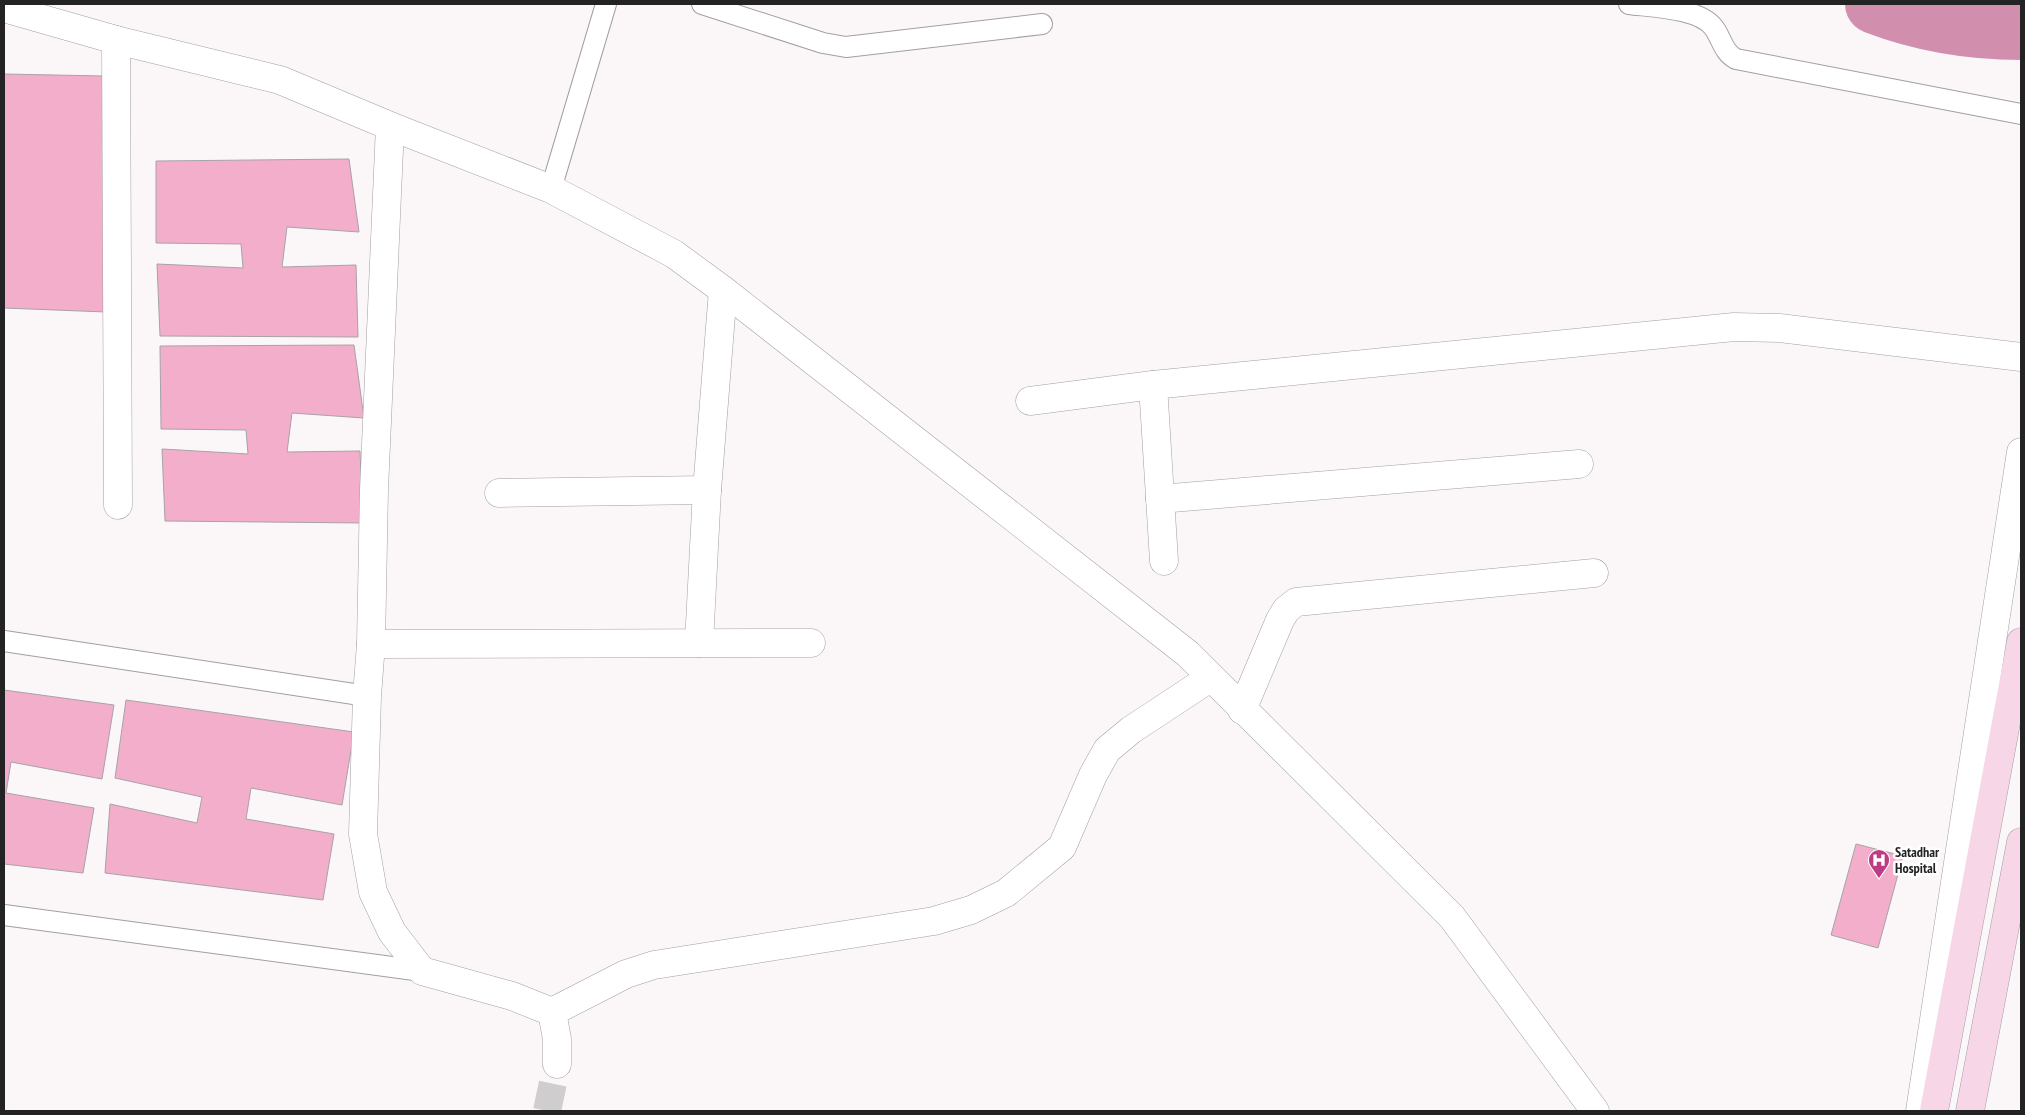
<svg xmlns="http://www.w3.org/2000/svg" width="2025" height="1115" font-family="'PT Sans Narrow',sans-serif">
<rect width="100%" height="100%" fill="#fbf7f9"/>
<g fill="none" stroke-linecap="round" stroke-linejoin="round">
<path stroke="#d28fad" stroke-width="60" d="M1875,4C1922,22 1971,30 2021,30"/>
</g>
<g fill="#f3aecc" stroke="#a7a3a5">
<path d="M4,74L104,76L106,312L4,308Z"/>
<path d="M349,159L359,232L287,227L282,267L356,265L358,337L160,336L157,264L243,268L241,244L156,243V161Z"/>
<path d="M354,345L364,418L292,413L287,452L360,451L363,523L165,521L162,449L248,454L246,430L161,429L160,346Z"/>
<path d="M4,690L114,705L102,779L11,762L6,793L94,808L83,873L4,864Z"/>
<path d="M126,700L354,732L342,805L251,788L246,819L334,834L323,900L105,873L110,804L197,823L202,797L115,778Z"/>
<path d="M1856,844L1903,856L1878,948L1831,935Z"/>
</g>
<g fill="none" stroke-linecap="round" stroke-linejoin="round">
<path stroke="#d0cdce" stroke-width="28" stroke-dasharray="28 14" stroke-linecap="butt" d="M547,1111L557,1064"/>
<g stroke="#a39fa1" stroke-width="22">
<g id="service">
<path d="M702,4L823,43L846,47L1042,24"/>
<path d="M1629,4C1652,7 1700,8 1714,28C1722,39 1723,52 1736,59L2021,114"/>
<path d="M551,189L606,4"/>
<path d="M4,641L367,696"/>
<path d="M4,915L422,971"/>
</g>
</g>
<g stroke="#a39fa1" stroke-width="29">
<g id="minor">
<path d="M4,8L116,40L280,80L390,126L551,189L674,254L723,290L1188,654L1452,917L1595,1111"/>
<path d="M116,40L118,505"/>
<path d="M390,126L374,490L371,644L367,696L363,834L373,892L392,932L422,971L512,996L552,1012L557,1039V1064"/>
<path d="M1153,385L1164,561"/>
<path d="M1030,401L1153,385L1734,327L1779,328L2021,357"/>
<path d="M499,493L707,490"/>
<path d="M1160,499L1579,464"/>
<path d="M699,643L707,490L723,290"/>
<path d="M371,644L811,643"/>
<path d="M1242,710L1280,620L1286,610L1296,602L1594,573"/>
<path d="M552,1012L626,974L654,965L934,921L971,910L1006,893L1062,847L1093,775L1107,750L1131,730L1210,678"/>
<path d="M1920,1111L2021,452"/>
</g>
</g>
<g stroke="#a39fa1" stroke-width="29">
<g id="secondary">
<path d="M1934,1111L2021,642"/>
<path d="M1970,1111L2021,842"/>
</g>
</g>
<use href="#service" stroke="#fff" stroke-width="20"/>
<use href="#minor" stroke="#fff" stroke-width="28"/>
<use href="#secondary" stroke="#f7d7e7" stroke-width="28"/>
</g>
<defs>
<g id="hospital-pin" transform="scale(1.125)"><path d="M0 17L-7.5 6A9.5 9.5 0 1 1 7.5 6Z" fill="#be3c83" stroke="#fff"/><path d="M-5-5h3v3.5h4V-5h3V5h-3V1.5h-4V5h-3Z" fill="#fff"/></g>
</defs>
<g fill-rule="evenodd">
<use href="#hospital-pin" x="1879" y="860"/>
</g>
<g text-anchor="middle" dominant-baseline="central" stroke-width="5" stroke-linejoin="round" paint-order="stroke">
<g font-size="14" font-weight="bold" fill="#242324" stroke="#fff" text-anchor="start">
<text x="1895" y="852">Satadhar<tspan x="1895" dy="16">Hospital</tspan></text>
</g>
</g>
<rect width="2025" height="1115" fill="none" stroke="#242324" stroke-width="10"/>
</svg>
